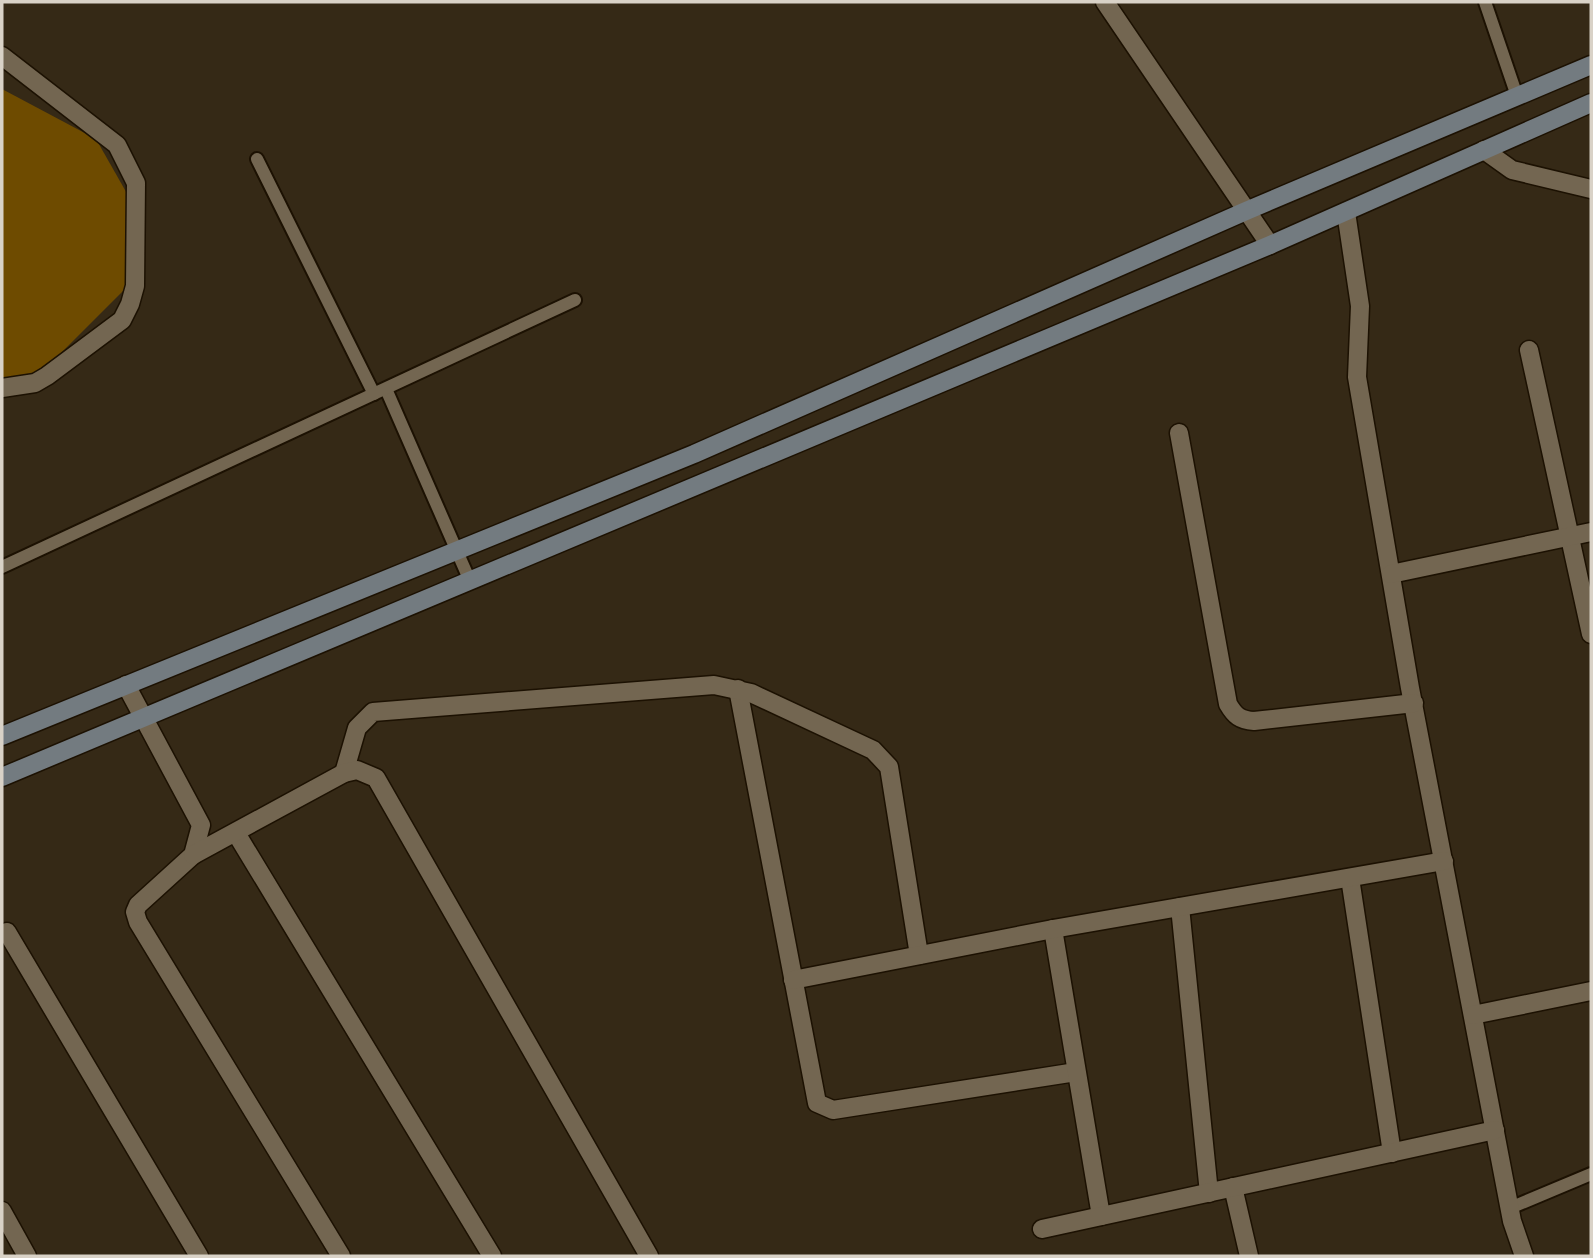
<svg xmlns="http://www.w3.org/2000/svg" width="1593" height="1258" font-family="Figtree,sans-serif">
<rect width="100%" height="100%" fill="#352916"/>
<path fill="#6e4b00" d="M2,89L96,139L129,197L125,289L40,374L2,379Z"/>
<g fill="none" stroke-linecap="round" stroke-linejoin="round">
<g stroke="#1c1102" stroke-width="16">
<g id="service">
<path d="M1485,2L1517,96"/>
<path d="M257,159L374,394"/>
<path d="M386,389L470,581"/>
<path d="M2,567L575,300"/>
<path d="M1510,1208L1591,1174"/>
</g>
</g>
<g stroke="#1c1102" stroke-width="21">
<g id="minor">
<path d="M2,56L117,145L136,183L135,286L130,304L122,320L47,376L35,383L2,388"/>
<path d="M1484,150L1512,170L1591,189"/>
<path d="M1346,212L1360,306L1357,377L1410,688L1512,1221L1524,1256"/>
<path d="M1529,350L1591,634"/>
<path d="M1179,433L1228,704C1235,716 1240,720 1254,721L1414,703"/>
<path d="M1391,574L1591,532"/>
<path d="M126,685L201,825L193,855L138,905L135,912L138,922L341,1256"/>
<path d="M738,689L817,1103L833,1110L1076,1072"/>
<path d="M344,773L357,728L373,712L714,685L751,693L873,750L889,767L919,955"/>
<path d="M236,833L492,1256"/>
<path d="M193,855L344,773L357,770L376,778L649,1256"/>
<path d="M1350,878L1392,1153"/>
<path d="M1180,907L1209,1193"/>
<path d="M1053,929L1101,1216"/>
<path d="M7,932L199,1256"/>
<path d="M793,980L1053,929L1444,861"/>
<path d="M1473,1015L1591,991"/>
<path d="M1233,1187L1249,1256"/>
<path d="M2,1211L27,1256"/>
<path d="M1042,1229L1495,1130"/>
</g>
</g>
<g stroke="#1c1102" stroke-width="21">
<path id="tertiary" d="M1105,2L1270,245"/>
</g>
<g stroke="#1c1102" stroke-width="21">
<g id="secondary">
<path d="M2,736L694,454L1246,211L1591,65"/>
<path d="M2,777L1270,245L1591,103"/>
</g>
</g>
<use href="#service" stroke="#736651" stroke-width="12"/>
<use href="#minor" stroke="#736651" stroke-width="18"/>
<use href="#tertiary" stroke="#736651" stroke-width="18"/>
<use href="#secondary" stroke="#737b80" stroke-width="18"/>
</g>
<rect width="1593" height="1258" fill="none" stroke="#d9d2c7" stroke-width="7"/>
</svg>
